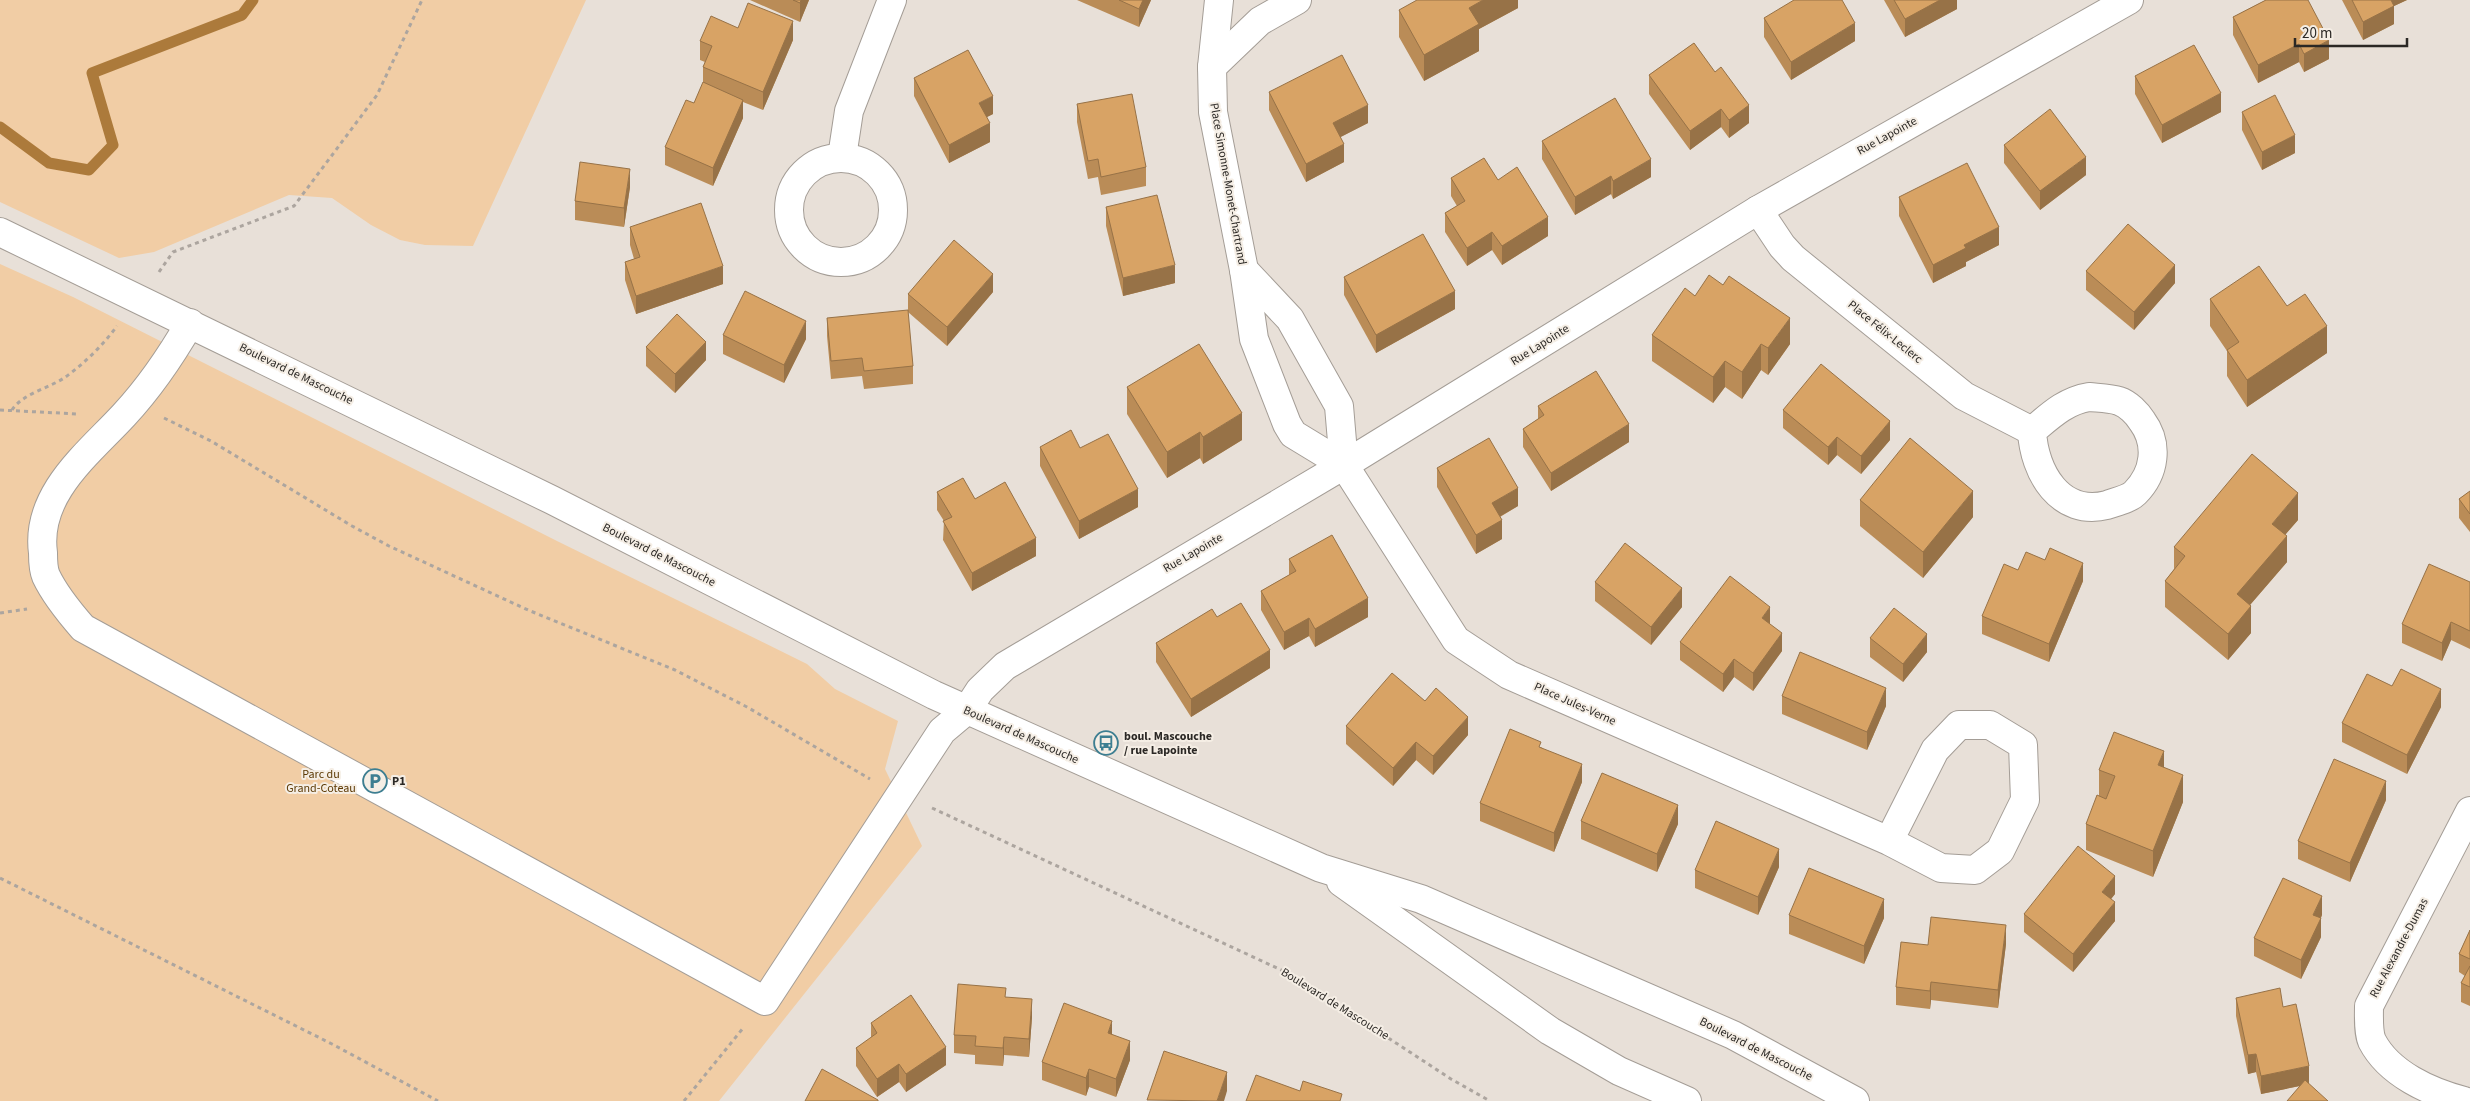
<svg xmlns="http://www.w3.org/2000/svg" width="2470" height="1101" font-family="'Source Sans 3',sans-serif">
<rect width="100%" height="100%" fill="#e8e0d8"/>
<g fill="#f1cda5">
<path d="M0,0H586L473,246L425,245L400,240L371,225L332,198L289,195L154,252L119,258L0,202Z"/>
<path d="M0,264L73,297L557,541L807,664L835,689L898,721L885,769L922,846L719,1101H0Z"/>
</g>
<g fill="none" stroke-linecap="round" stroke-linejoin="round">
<path stroke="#ac7a3b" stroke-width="11" d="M0,127L49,163L89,170L113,145L92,73L242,15L253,0"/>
<g stroke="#a49d96" stroke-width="30">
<g id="minor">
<path d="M1219,0L1212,67L1213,112L1244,270L1254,339L1287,424L1293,434L1344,465L1456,640L1509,675L1889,841L1941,868L1975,870L2000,851L2025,800L2023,745L1990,725H1959L1935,750L1889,841"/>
<path d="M1212,67L1260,21L1297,0"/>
<path d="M842,157L849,111L892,0"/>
<circle cx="841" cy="210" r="52"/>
<path d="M1758,210L1782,246L1793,258L1964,396L2032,431"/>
<path d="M0,232L552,500L934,695L1321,868L1421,899L1733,1035L1855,1101"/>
<path d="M1244,270L1290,319L1339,406L1344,465"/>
<path d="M190,323C171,356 150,387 124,415C88,454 35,494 43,553C43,560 43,569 46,576C55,595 69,612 83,628L765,1001L942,731L967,710L980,690L1005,666L1344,465L1758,210L2129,0"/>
<path d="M2089,397C2099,398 2110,398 2119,401C2128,404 2137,413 2142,421C2159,444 2155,473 2135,493C2129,499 2115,502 2107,505C2060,517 2034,472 2032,431C2050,416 2065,401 2089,397Z"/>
<path d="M1341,882L1550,1031L1619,1071L1687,1101"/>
<path d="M2464,1101C2430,1092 2389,1074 2372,1041C2368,1032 2369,1016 2369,1006L2470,811"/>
</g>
</g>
<g stroke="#aca59f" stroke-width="3" stroke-dasharray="4 4" stroke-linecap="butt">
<path d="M159,272L173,252L294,206L377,95L422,0"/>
<path d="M0,410L78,414"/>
<path d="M12,410C22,394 49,388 64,378C84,364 103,345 117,326"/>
<path d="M164,418L211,441L352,526L389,546L528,610L675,670L747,707L870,779"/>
<path d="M0,613L27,609"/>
<path d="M932,808L1292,975L1451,1079L1490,1101"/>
<path d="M0,878L332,1044L438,1101"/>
<path d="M684,1101L744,1027"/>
</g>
<use href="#minor" stroke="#fff" stroke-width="28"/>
</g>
<g fill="#ba8c57">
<path d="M750,0H809L800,22Z"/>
<path d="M1077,0H1151L1139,27Z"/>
<path d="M1518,0V8L1479,29V51L1424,81L1399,37V10Z"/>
<path d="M1884,0H1957V9L1905,37Z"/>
<path d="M2266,0L2329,59L2304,72L2299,62L2258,83L2233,35V17Z"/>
<path d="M2342,0H2407L2394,6V24L2363,40Z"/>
<path d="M1764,18L1855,41L1791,80L1764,37Z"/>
<path d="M738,28L793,40L763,110L743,102V118L713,186L665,165V147L694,103L703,83V67L705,62L700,60V41Z"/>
<path d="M1694,43L1749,123L1729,138L1721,127L1690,150L1649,94V75Z"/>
<path d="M2135,76L2221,112L2162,143L2135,94Z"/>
<path d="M914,78L993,114L987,117L990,142L949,163L914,96Z"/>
<path d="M1269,92L1368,123L1340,137L1344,162L1306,182L1269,110Z"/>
<path d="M1077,104L1146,167V186L1101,195L1098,177L1088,179L1077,122Z"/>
<path d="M2242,112L2295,153L2262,170L2242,130Z"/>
<path d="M1542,141L1651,177L1613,199L1611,194L1575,215L1542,159Z"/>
<path d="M2004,145L2086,175L2040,210L2004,163Z"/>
<path d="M1451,178L1498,180L1548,236L1502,265L1492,250L1467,266L1445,232V213L1457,206L1451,196Z"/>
<path d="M630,187L624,227L575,220V201Z"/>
<path d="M1899,197L1999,245L1966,262V266L1933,283L1899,216Z"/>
<path d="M1106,207L1175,283L1123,296L1106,226Z"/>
<path d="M630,227L723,284L636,314L625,280V262L634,259L630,245Z"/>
<path d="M2086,271L2175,283L2134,330L2086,290Z"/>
<path d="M1344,277L1455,309L1376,353L1344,295Z"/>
<path d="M993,292L947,346L908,312V294Z"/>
<path d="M1695,296L1790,344L1768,375L1761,370L1742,399L1725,387L1713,403L1652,361V335Z"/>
<path d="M2210,299L2287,306L2327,353L2247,407L2227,376V351L2210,326Z"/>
<path d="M827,318L913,366V384L864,389L862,376L831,379L827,336Z"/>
<path d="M723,335L806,339L784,383L723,354Z"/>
<path d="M646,347L706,360L675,393L646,366Z"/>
<path d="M1127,387L1242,440L1203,464L1200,458L1167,478L1127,414Z"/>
<path d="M1538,406L1629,442L1551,491L1523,447V429L1538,419Z"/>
<path d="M1783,410L1890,440L1861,474L1837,455L1828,465L1783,428Z"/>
<path d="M1040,447L1080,448L1138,507L1079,539L1040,466Z"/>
<path d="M1437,468L1518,506L1500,517L1502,539L1476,554L1437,487Z"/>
<path d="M2470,491V532L2459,518V499Z"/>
<path d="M937,492L975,499L1036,556L972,591L943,540L944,521L937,510Z"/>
<path d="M1860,500L1973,517L1923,578L1860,526Z"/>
<path d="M2298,520L2285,535L2287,562L2250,605L2251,633L2228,660L2165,607V581L2174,569V547Z"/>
<path d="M1289,559L1368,617L1315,647L1309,636L1284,650L1261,610V591L1289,575Z"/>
<path d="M2045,560L2083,581L2049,662L1982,634V616L2018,570Z"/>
<path d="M1595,582L1682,607L1651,645L1595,601Z"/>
<path d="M2470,582V649L2451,640L2442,661L2402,643V624Z"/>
<path d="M1217,617L1270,668L1191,717L1156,662V643Z"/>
<path d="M1770,624L1782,651L1753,691L1734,677L1723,692L1680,660V642Z"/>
<path d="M1870,638L1927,652L1903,682L1870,657Z"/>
<path d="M2392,686L2441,707L2407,774L2342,742V723Z"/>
<path d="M1782,696L1886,706L1867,750L1782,714Z"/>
<path d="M1425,701L1468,735L1433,775L1416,760L1393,786L1346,744V726Z"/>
<path d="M1541,747L1582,782L1554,852L1480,821V803Z"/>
<path d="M2164,768L2183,802L2153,877L2086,850V824L2099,796V770Z"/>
<path d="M2386,800L2350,882L2298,859V841Z"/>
<path d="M1581,821L1678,824L1657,872L1581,839Z"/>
<path d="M1779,867L1758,915L1695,888V870Z"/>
<path d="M2115,894L2111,899L2115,921L2073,972L2024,932V914Z"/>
<path d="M1789,915L1884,918L1864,964L1789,934Z"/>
<path d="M2322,915L2321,918V937L2301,979L2254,956V938Z"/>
<path d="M2470,930V1006L2461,1002V983L2465,976L2459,972V954Z"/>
<path d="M2006,944L1998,1008L1931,1000L1930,1009L1896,1005V987L1928,945Z"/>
<path d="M1006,997L1032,1017L1029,1057L1004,1055L1003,1066L975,1064V1055L954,1053V1035Z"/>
<path d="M2236,998L2300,1086L2261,1094L2256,1072L2248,1074L2236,1016Z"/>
<path d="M871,1023L946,1065L906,1092L899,1082L877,1097L856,1066V1048L871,1038Z"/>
<path d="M1112,1035L1130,1060L1116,1097L1089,1087L1086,1096L1042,1080V1062Z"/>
</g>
<g fill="#977247">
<path d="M801,0H809L800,22V3Z"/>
<path d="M1143,0H1151L1139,27V9Z"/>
<path d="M1483,0H1518V8L1479,29V51L1424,81V55L1469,8Z"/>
<path d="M1940,0H1957V9L1905,37V19Z"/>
<path d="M2387,0H2407L2394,6V24L2363,40V22Z"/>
<path d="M793,21V40L763,110V92Z"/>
<path d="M1855,23V41L1791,80V62Z"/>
<path d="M2329,40V59L2304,72V54Z"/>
<path d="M2299,44V62L2258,83V65Z"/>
<path d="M2221,93V112L2162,143V125Z"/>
<path d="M993,96V114L979,121V103Z"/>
<path d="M743,100V118L713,186V168Z"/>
<path d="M1368,105V123L1333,141V123Z"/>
<path d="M1749,105V123L1729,138V120Z"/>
<path d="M1721,109V127L1690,150V131Z"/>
<path d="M990,123V142L949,163V145Z"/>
<path d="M2295,135V153L2262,170V152Z"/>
<path d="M1344,144V162L1306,182V164Z"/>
<path d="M2086,157V175L2040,210V191Z"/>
<path d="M1651,159V177L1613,199V181Z"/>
<path d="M630,169V187L624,227V208Z"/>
<path d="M1611,176V194L1575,215V197Z"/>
<path d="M1548,217V236L1502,265V246Z"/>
<path d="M1999,227V245L1966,262V266L1933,283V265L1964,245Z"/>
<path d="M1492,232V250L1467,266V248Z"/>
<path d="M1175,265V283L1123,296V278Z"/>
<path d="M2175,265V283L2134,330V312Z"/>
<path d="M723,266V284L636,314V296Z"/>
<path d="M993,274V292L947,346V327Z"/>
<path d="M1455,291V309L1376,353V335Z"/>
<path d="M1790,318V344L1768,375V348Z"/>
<path d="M806,321V339L784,383V365Z"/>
<path d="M2327,326V353L2247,407V380Z"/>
<path d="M706,342V360L675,393V374Z"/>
<path d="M1761,344V370L1742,399V372Z"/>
<path d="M1725,361V387L1713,403V377Z"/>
<path d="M1242,413V440L1203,464V437Z"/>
<path d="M1890,421V440L1861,474V456Z"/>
<path d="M1629,424V442L1551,491V473Z"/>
<path d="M1200,432V458L1167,478V452Z"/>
<path d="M1837,437V455L1828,465V447Z"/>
<path d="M1518,488V506L1492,521V503Z"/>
<path d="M1138,489V507L1079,539V521Z"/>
<path d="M1973,491V517L1923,578V552Z"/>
<path d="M2298,493V520L2272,550V524Z"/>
<path d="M1502,520V539L1476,554V535Z"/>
<path d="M2287,536V562L2237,620V594Z"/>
<path d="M1036,538V556L972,591V573Z"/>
<path d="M2083,563V581L2049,662V644Z"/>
<path d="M1682,588V607L1651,645V627Z"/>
<path d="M1368,598V617L1315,647V629Z"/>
<path d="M2251,606V633L2228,660V634Z"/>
<path d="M1770,607V625L1762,618Z"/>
<path d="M1309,618V636L1284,650V632Z"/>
<path d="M2451,622V640L2442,661V643Z"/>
<path d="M1782,633V651L1753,691V673Z"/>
<path d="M1927,634V652L1903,682V664Z"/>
<path d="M1270,650V668L1191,717V699Z"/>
<path d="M1734,659V677L1723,692V674Z"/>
<path d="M1886,688V706L1867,750V732Z"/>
<path d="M2441,689V707L2407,774V755Z"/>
<path d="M1468,717V735L1433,775V756Z"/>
<path d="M1416,742V760L1393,786V768Z"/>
<path d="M2164,751V778L2158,765Z"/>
<path d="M1582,764V782L1554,852V833Z"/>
<path d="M2183,775V802L2153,877V851Z"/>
<path d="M2386,781V800L2350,882V863Z"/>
<path d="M1678,805V824L1657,872V854Z"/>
<path d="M1779,849V867L1758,915V897Z"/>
<path d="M2115,876V894L2102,910V892Z"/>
<path d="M2322,896V915L2313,933V915Z"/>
<path d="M1884,899V918L1864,964V946Z"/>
<path d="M2115,902V921L2073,972V954Z"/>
<path d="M2321,918V937L2301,979V960Z"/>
<path d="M2006,925V944L1998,1008V990Z"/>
<path d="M1931,982V1000L1930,1009V991Z"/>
<path d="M1032,999V1017L1029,1057V1039Z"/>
<path d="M1112,1021V1039L1108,1033Z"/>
<path d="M1004,1037V1055L1003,1066V1048Z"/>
<path d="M1130,1041V1060L1116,1097V1079Z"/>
<path d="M946,1047V1065L906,1092V1074Z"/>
<path d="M2256,1054V1072L2248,1074V1055Z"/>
<path d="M899,1064V1082L877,1097V1079Z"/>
<path d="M2309,1066V1084L2261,1094V1076Z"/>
<path d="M1089,1069V1087L1086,1096V1078Z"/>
<path d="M1227,1072V1091L1224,1101H1217Z"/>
</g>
<g fill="#d8a365" stroke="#977247">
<path d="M793,0H801L800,3Z"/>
<path d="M1119,0H1143L1139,9Z"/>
<path d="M1417,0H1483L1469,8L1479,24L1424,55L1399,10Z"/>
<path d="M1794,0H1842L1855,23L1791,62L1764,18Z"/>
<path d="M1894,0H1940L1905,19Z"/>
<path d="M2266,0H2308L2329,40L2304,54L2299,44L2258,65L2233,17Z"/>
<path d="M2352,0H2391L2394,6L2363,22Z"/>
<path d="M748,3L793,21L763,92L703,67L712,46L700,41L711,16L738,28Z"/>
<path d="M1694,43L1715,72L1721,67L1749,105L1729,120L1721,109L1690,131L1649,75Z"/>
<path d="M2194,45L2221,93L2162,125L2135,76Z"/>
<path d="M968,50L993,96L979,103L990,123L949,145L914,78Z"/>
<path d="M1342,55L1368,105L1333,123L1344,144L1306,164L1269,92Z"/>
<path d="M703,82L743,100L713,168L665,147L686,100L694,103Z"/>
<path d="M1132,94L1146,167L1101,177L1098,159L1088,161L1077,104Z"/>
<path d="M2275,95L2295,135L2262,152L2242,112Z"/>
<path d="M1615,98L1651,159L1613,181L1611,176L1575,197L1542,141Z"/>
<path d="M2050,109L2086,157L2040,191L2004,145Z"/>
<path d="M1484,158L1498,180L1517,167L1548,217L1502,246L1492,232L1467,248L1445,213L1465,201L1451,178Z"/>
<path d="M580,162L630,169L624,208L575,201Z"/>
<path d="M1967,163L1999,227L1964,245L1966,248L1933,265L1899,197Z"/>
<path d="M1157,195L1175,265L1123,278L1106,207Z"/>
<path d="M701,203L723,266L636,296L625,262L640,257L630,227Z"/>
<path d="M2128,224L2175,265L2134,312L2086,271Z"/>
<path d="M1423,234L1455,291L1376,335L1344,277Z"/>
<path d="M954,240L993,274L947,327L908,294Z"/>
<path d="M2259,266L2287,306L2305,294L2327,326L2247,380L2227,350L2239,342L2210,299Z"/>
<path d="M1709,275L1723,285L1729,276L1790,318L1768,348L1761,344L1742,372L1725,361L1713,377L1652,335L1685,288L1695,296Z"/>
<path d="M745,291L806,321L784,365L723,335Z"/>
<path d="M908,310L913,366L864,371L862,358L831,361L827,318Z"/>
<path d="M677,314L706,342L675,374L646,347Z"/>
<path d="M1199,344L1242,413L1203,437L1200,432L1167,452L1127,387Z"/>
<path d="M1821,364L1890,421L1861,456L1837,437L1828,447L1783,410Z"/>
<path d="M1596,371L1629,424L1551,473L1523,429L1544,415L1538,406Z"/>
<path d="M1071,430L1080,448L1108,434L1138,489L1079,521L1040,447Z"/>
<path d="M1489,438L1518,488L1492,503L1502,520L1476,535L1437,468Z"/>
<path d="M1910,438L1973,491L1923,552L1860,500Z"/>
<path d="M2252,454L2298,493L2272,524L2287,536L2237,594L2251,606L2228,634L2165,581L2185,556L2174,547Z"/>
<path d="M963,478L975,499L1005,482L1036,538L972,573L943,521L952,517L937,492Z"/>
<path d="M2470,491V514L2459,499Z"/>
<path d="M1332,535L1368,598L1315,629L1309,618L1284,632L1261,591L1296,571L1289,559Z"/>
<path d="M1625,543L1682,588L1651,627L1595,582Z"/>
<path d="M2050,548L2083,563L2049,644L1982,616L2004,564L2018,570L2026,552L2045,560Z"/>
<path d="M2429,564L2470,582V631L2451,622L2442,643L2402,624Z"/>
<path d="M1730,576L1770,607L1762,618L1782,633L1753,673L1734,659L1723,674L1680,642Z"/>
<path d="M1241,603L1270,650L1191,699L1156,643L1212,609L1217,617Z"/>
<path d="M1894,608L1927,634L1903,664L1870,638Z"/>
<path d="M1800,652L1886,688L1867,732L1782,696Z"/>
<path d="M2401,669L2441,689L2407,755L2342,723L2367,674L2392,686Z"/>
<path d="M1392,673L1425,701L1436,688L1468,717L1433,756L1416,742L1393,768L1346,726Z"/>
<path d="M1510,729L1541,742L1539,747L1582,764L1554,833L1480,803Z"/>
<path d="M2114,732L2164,751L2158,765L2183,775L2153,851L2086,824L2097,795L2106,799L2115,776L2099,770Z"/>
<path d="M2334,759L2386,781L2350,863L2298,841Z"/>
<path d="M1602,773L1678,805L1657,854L1581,821Z"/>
<path d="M1716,821L1779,849L1758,897L1695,870Z"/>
<path d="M2078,846L2115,876L2102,892L2115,902L2073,954L2024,914Z"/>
<path d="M1809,868L1884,899L1864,946L1789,915Z"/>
<path d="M2283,878L2322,896L2313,915L2321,918L2301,960L2254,938Z"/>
<path d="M1931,917L2006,925L1998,990L1931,982L1930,991L1896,987L1901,942L1928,945Z"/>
<path d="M2470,930V959L2459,954Z"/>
<path d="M2470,966V987L2461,983Z"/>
<path d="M958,984L1006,988L1005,997L1032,999L1029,1039L1004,1037L1003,1048L975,1046L976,1036L954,1035Z"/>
<path d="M2280,988L2283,1007L2296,1004L2309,1066L2261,1076L2256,1054L2248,1055L2236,998Z"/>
<path d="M911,995L946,1047L906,1074L899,1064L877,1079L856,1048L877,1033L871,1023Z"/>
<path d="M1064,1003L1112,1021L1108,1033L1130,1041L1116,1079L1089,1069L1086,1078L1042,1062Z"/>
<path d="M1164,1051L1227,1072L1217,1101L1147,1100Z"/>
<path d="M822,1069L878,1100V1101H805Z"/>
<path d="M1256,1075L1300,1091L1303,1081L1342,1094L1340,1101H1246Z"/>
<path d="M2305,1080L2328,1101H2287Z"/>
</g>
<defs>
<g id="bus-ring" transform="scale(1.25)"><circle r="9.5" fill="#f5eee5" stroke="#3d7e91" stroke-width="1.5"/><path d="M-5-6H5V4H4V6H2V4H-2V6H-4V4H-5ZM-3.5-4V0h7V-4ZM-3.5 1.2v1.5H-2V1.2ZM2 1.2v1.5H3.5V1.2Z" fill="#3d7e91"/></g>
<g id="parking-ring" transform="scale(1.25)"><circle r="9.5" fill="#f5eee5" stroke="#3d7e91" stroke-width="1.5"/><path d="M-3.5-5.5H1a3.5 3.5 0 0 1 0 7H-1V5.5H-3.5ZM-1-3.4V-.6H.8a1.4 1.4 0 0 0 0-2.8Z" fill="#3d7e91"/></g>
</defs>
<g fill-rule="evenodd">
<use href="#bus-ring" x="1106" y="743"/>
<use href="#parking-ring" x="375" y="781"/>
</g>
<g text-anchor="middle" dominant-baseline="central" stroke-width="4" stroke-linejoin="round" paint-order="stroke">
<g font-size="12" fill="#2b2825" stroke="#f5eee5">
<text transform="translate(1887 136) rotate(-29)">Rue Lapointe</text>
<text transform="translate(1228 184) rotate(80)">Place Simonne-Monet-Chartrand</text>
<text transform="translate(1885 332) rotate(39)">Place Félix-Leclerc</text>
<text transform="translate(1540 345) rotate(-32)">Rue Lapointe</text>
<text transform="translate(296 374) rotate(26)">Boulevard de Mascouche</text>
<text transform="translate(1193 553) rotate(-30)">Rue Lapointe</text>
<text transform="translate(659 555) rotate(27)">Boulevard de Mascouche</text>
<text transform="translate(1575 704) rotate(24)">Place Jules-Verne</text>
<text transform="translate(1021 735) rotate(24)">Boulevard de Mascouche</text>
<text transform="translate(2399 948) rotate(-62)">Rue Alexandre-Dumas</text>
<text transform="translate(1335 1004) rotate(32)">Boulevard de Mascouche</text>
<text transform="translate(1756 1049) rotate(27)">Boulevard de Mascouche</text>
</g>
<g font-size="12" font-weight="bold" fill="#2b2825" stroke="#f5eee5" text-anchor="start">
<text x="1124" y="736">boul. Mascouche<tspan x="1124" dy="14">/ rue Lapointe</tspan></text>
<text x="392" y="781">P1</text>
</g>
<g font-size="12" fill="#5d3a05" stroke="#f5eee5">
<text x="321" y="774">Parc du<tspan x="321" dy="14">Grand-Coteau</tspan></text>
</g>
</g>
<path d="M2295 38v8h112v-8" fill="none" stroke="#2b2825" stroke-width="2.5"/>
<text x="2302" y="38" font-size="15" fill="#2b2825" stroke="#f5eee5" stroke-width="4" paint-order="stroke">20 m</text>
</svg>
